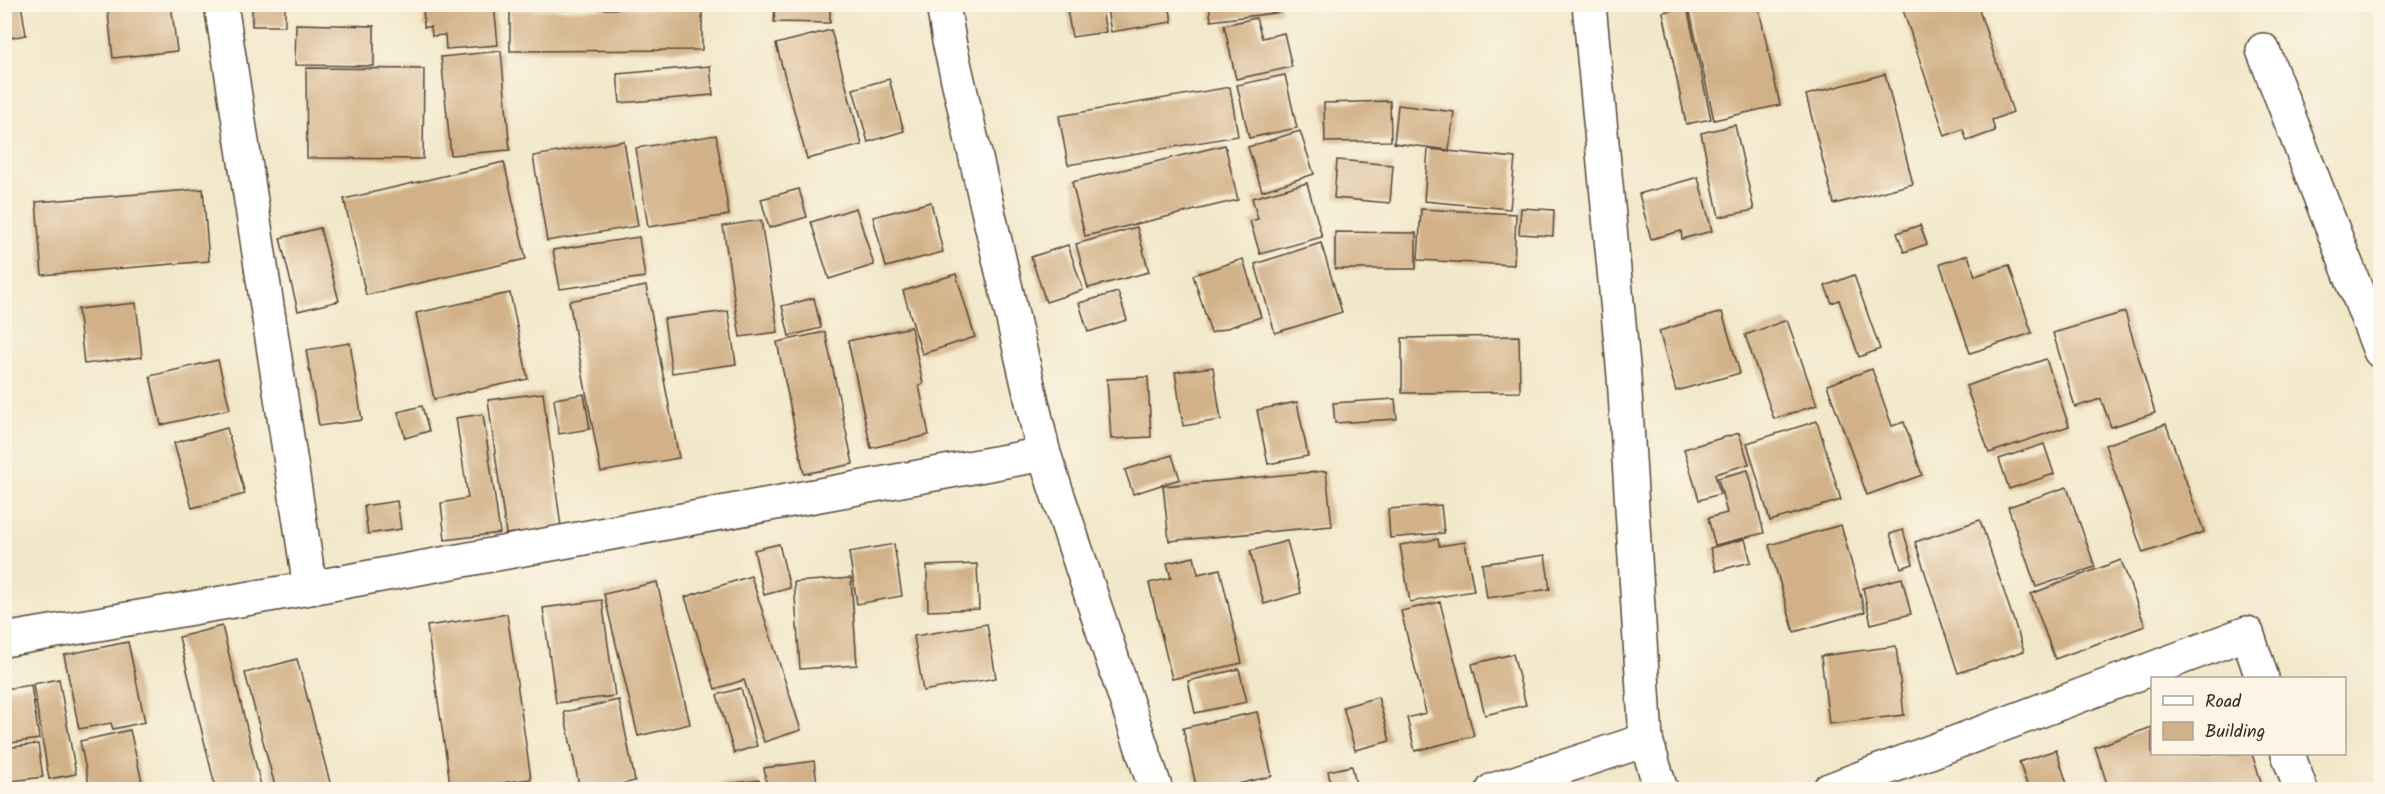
<svg xmlns="http://www.w3.org/2000/svg" width="2385" height="794" font-family="Kalam,sans-serif">
<rect width="100%" height="100%" fill="#fcf5e5"/>
<filter id="ink" filterUnits="userSpaceOnUse"><feTurbulence type="fractalNoise" baseFrequency=".0167" numOctaves="2"/><feDisplacementMap in="SourceGraphic" scale="12" xChannelSelector="R" yChannelSelector="G"/><feConvolveMatrix kernelMatrix="1 2 1 2 8 2 1 2 1" color-interpolation-filters="sRGB"/></filter>
<filter id="wash" filterUnits="userSpaceOnUse"><feTurbulence type="fractalNoise" baseFrequency=".008" numOctaves="4" result="noise"/><feDisplacementMap in="SourceGraphic" scale="24" xChannelSelector="R" yChannelSelector="G"/><feGaussianBlur stdDeviation="1.35" result="paint"/><feColorMatrix in="noise" values="0 0 0 0 0 0 0 0 0 0 0 0 0 0 0 0 0 1.4 0 .05"/><feComposite in="paint" operator="in"/></filter>
<g filter="url(#wash)">
<rect width="100%" height="100%" fill="#f1e7c9"/>
<g id="blocks">
<g fill="#d2b188">
<path d="M4,4H21L26,35L4,39Z"/>
<path d="M107,4H171L177,51L113,58Z"/>
<rect x="252" y="4" width="33" height="22"/>
<path d="M423,4H494L498,45L446,49L445,35L432,36L431,27H424Z"/>
<path d="M775,4H830V23L774,22Z"/>
<path d="M1066,4H1101L1106,32L1072,37Z"/>
<path d="M1106,4H1169L1172,22L1111,32Z"/>
<path d="M1209,4H1281L1282,12L1211,21Z"/>
<path d="M1688,4H1758L1780,105L1714,120Z"/>
<path d="M1901,4H1977L2013,112L1992,120L1995,131L1967,141L1963,129L1945,136Z"/>
<path d="M1687,7L1711,119L1686,124L1663,12Z"/>
<path d="M702,8V50L510,51V10Z"/>
<path d="M1256,18L1262,38L1284,33L1292,67L1236,79L1224,25Z"/>
<path d="M296,24L374,26V66L295,65Z"/>
<path d="M831,30L862,145L807,159L776,44Z"/>
<path d="M501,51L510,150L451,155L441,57Z"/>
<path d="M710,66L713,95L620,103L617,74Z"/>
<path d="M306,68L424,69L423,159L307,158Z"/>
<path d="M1885,74L1913,184L1834,204L1806,95Z"/>
<path d="M1285,75L1297,128L1249,138L1237,85Z"/>
<path d="M889,79L904,131L868,142L853,89Z"/>
<path d="M1230,87L1238,136L1068,165L1059,116Z"/>
<path d="M1390,101L1391,141L1325,142L1324,103Z"/>
<path d="M1398,105L1454,112L1449,150L1394,143Z"/>
<path d="M1735,125L1754,210L1719,217L1701,133Z"/>
<path d="M1300,131L1314,174L1262,191L1248,147Z"/>
<path d="M716,135L729,215L648,227L636,148Z"/>
<path d="M624,141L638,226L547,241L533,156Z"/>
<path d="M1225,145L1238,200L1085,236L1072,182Z"/>
<path d="M1428,149L1515,158L1510,209L1424,201Z"/>
<path d="M1337,160L1393,165L1390,203L1334,198Z"/>
<path d="M504,162L526,259L366,295L344,199Z"/>
<path d="M1698,177L1712,231L1682,239L1681,231L1651,239L1639,194Z"/>
<path d="M1307,183L1322,237L1260,254L1250,221L1258,219L1252,198Z"/>
<path d="M203,189L209,261L42,275L36,202Z"/>
<path d="M799,189L807,217L769,228L761,199Z"/>
<path d="M931,202L943,252L886,267L873,217Z"/>
<path d="M856,208L874,265L829,279L811,222Z"/>
<path d="M1521,208L1554,210L1553,236L1519,234Z"/>
<path d="M1421,209L1516,214L1514,265L1418,260Z"/>
<path d="M761,220L778,332L740,337L723,226Z"/>
<path d="M1920,225L1927,244L1904,252L1897,233Z"/>
<path d="M1137,227L1149,272L1088,288L1076,244Z"/>
<path d="M320,228L339,301L298,311L280,238Z"/>
<path d="M1335,232L1416,233V269H1335Z"/>
<path d="M639,237L645,277L560,289L553,250Z"/>
<path d="M1321,243L1342,312L1275,333L1255,264Z"/>
<path d="M1068,245L1083,290L1046,302L1031,257Z"/>
<path d="M1968,255L1975,276L2009,265L2032,333L1970,353L1940,264Z"/>
<path d="M1243,259L1261,317L1211,333L1193,275Z"/>
<path d="M956,274L975,337L922,354L903,291Z"/>
<path d="M1854,275L1880,349L1859,357L1839,300L1832,303L1825,286Z"/>
<path d="M646,286L679,458L601,472L569,301Z"/>
<path d="M1118,292L1127,320L1088,332L1079,303Z"/>
<path d="M510,293L528,379L434,399L416,313Z"/>
<path d="M814,298L821,328L789,336L782,306Z"/>
<path d="M136,303L142,357L84,364L78,309Z"/>
<path d="M728,311L736,364L672,373L664,319Z"/>
<path d="M1722,312L1740,373L1676,391L1659,331Z"/>
<path d="M2125,312L2155,413L2111,427L2101,399L2075,407L2053,333Z"/>
<path d="M1787,320L1817,405L1774,419L1745,335Z"/>
<path d="M911,327L923,384L919,385L929,435L871,448L848,341Z"/>
<path d="M825,332L853,464L804,474L777,342Z"/>
<path d="M1519,336L1520,392L1402,393V338Z"/>
<path d="M350,343L362,420L319,426L306,350Z"/>
<path d="M2046,359L2069,426L1989,453L1966,386Z"/>
<path d="M218,360L230,409L161,425L150,376Z"/>
<path d="M1213,367L1221,420L1183,426L1175,372Z"/>
<path d="M1872,369L1892,426L1904,422L1922,475L1867,495L1827,385Z"/>
<path d="M1148,377L1151,437L1111,439L1107,379Z"/>
<path d="M543,393L561,527L506,534L488,400Z"/>
<path d="M584,394L590,429L559,434L554,399Z"/>
<path d="M1395,399L1397,419L1335,423L1333,403Z"/>
<path d="M1297,402L1308,456L1268,464L1257,410Z"/>
<path d="M422,406L429,431L405,438L398,412Z"/>
<path d="M483,414L500,533L445,540L441,503L468,498L456,418Z"/>
<path d="M1817,421L1841,500L1770,521L1747,443Z"/>
<path d="M2166,424L2204,532L2143,553L2105,445Z"/>
<path d="M227,428L245,494L192,508L174,443Z"/>
<path d="M1739,433L1749,464L1715,474L1720,494L1699,500L1684,449Z"/>
<path d="M2044,444L2054,474L2009,489L1999,459Z"/>
<path d="M1172,455L1180,479L1133,494L1125,470Z"/>
<path d="M1748,470L1764,533L1715,545L1708,518L1727,513L1718,478Z"/>
<path d="M1326,471L1332,526L1169,541L1163,486Z"/>
<path d="M2067,487L2095,567L2036,587L2008,507Z"/>
<path d="M397,501L401,529L368,534L364,506Z"/>
<path d="M1441,505L1444,533L1390,538L1388,509Z"/>
<path d="M1980,520L2024,651L1958,673L1915,542Z"/>
<path d="M1841,525L1865,612L1794,632L1769,545Z"/>
<path d="M1903,530L1913,564L1901,568L1890,534Z"/>
<path d="M1438,539L1439,546L1465,542L1474,591L1410,602L1400,545Z"/>
<path d="M1745,539L1751,562L1716,571L1710,548Z"/>
<path d="M1287,541L1301,593L1264,604L1250,551Z"/>
<path d="M779,544L790,588L764,595L754,550Z"/>
<path d="M894,544L902,596L857,604L849,552Z"/>
<path d="M1545,555L1550,589L1487,598L1482,564Z"/>
<path d="M1194,557L1198,574L1220,569L1242,663L1172,679L1149,583L1171,578L1167,563Z"/>
<path d="M2121,560L2145,626L2055,659L2031,594Z"/>
<path d="M977,564L979,609L928,611L927,566Z"/>
<path d="M751,576L801,730L764,742L744,680L715,689L685,597Z"/>
<path d="M851,578L857,665L800,669L794,582Z"/>
<path d="M1902,578L1911,614L1871,624L1863,588Z"/>
<path d="M657,582L690,724L638,736L604,594Z"/>
<path d="M602,600L615,696L556,703L543,608Z"/>
<path d="M1440,602L1474,736L1415,751L1407,718L1426,713L1401,611Z"/>
<path d="M507,614L531,779L451,790L427,626Z"/>
<path d="M987,624L996,678L923,691L914,636Z"/>
<path d="M222,626L262,790H216L179,637Z"/>
<path d="M128,642L145,722L113,729L111,723L79,729L64,655Z"/>
<path d="M1896,646L1904,715L1829,724L1821,656Z"/>
<path d="M1513,654L1526,705L1485,715L1472,664Z"/>
<path d="M297,659L332,790H276L245,673Z"/>
<path d="M1239,669L1247,702L1195,713L1188,681Z"/>
<path d="M59,679L76,774L49,779L33,684Z"/>
<path d="M31,685L39,739L4,744V689Z"/>
<path d="M741,688L757,746L734,753L717,695Z"/>
<path d="M1378,697L1390,741L1355,750L1343,707Z"/>
<path d="M619,700L635,781L595,790H580L564,712Z"/>
<path d="M1257,712L1272,776L1212,790H1197L1183,728Z"/>
<path d="M2152,727V754H2252L2263,788L2258,790H2109L2095,747Z"/>
<path d="M130,730L143,786L128,790H90L80,741Z"/>
<path d="M38,744L43,777L4,782V748Z"/>
<path d="M2056,750L2069,790H2029L2019,762Z"/>
<path d="M814,761L818,790H767L764,768Z"/>
<path d="M1352,766L1357,790H1332L1328,771Z"/>
<path d="M759,780L760,790H708V786Z"/>
<path d="M74,782L75,790H32V788Z"/>
</g>
</g>
</g>
<g filter="url(#ink)">
<use href="#blocks" fill-opacity="0" stroke="#564638" stroke-width="1.5"/>
<g fill="none" stroke-linecap="round" stroke-linejoin="round">
<g stroke="#564638" stroke-width="36">
<g id="minor">
<path d="M221,4L310,588"/>
<path d="M943,4L949,41L1044,454L1156,790"/>
<path d="M1589,4L1624,376L1646,740L1661,790"/>
<path d="M2263,50L2380,351"/>
<path d="M4,640L310,588L1044,454"/>
<path d="M2288,754L2301,790"/>
<path d="M1493,790L1646,740"/>
<path d="M1829,790L2247,633L2262,678"/>
</g>
</g>
<use href="#minor" stroke="#fff" stroke-width="33"/>
</g>
</g>
<rect width="2385" height="794" fill="none" stroke="#fcf5e5" stroke-width="24"/>
<rect x="2151" y="677" width="195" height="78" fill="#fcf5e5" stroke="#afa495" stroke-width="1.5"/>
<rect x="2163" y="696" width="30" height="9" fill="#ffffff" stroke="#afa495" stroke-width="1.5"/>
<text x="2205" y="707" font-size="18" fill="#3b2a1e">Road</text>
<rect x="2163" y="722" width="30" height="18" fill="#d2b188" stroke="#afa495" stroke-width="1.5"/>
<text x="2205" y="737" font-size="18" fill="#3b2a1e">Building</text>
</svg>
